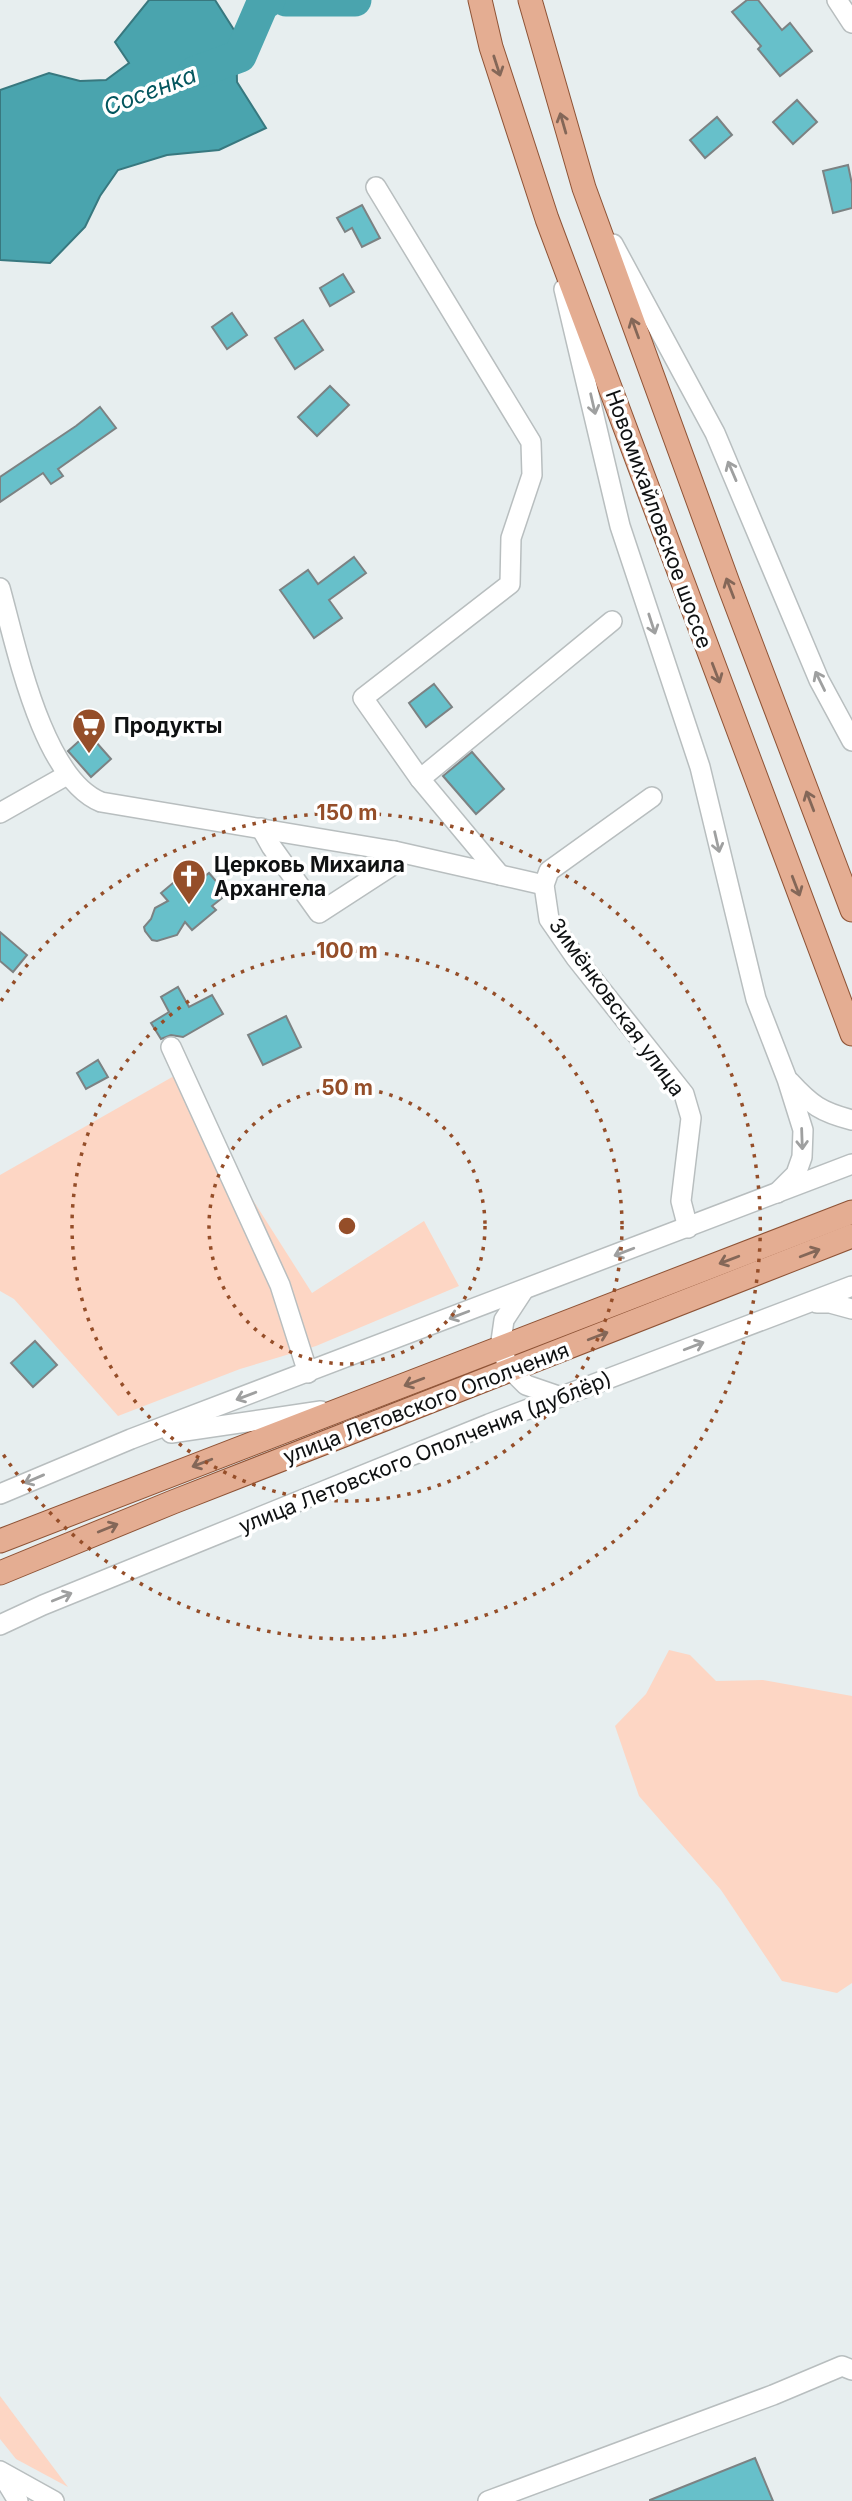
<svg xmlns="http://www.w3.org/2000/svg" width="852" height="2501" font-family="Inter,sans-serif">
<rect width="100%" height="100%" fill="#e7eeef"/>
<g fill="#fdd6c4">
<path d="M174,1076L312,1293L424,1221L459,1286L316,1346L240,1369L118,1416L14,1299L0,1291V1175Z"/>
<path d="M669,1650L690,1655L716,1681L763,1680L852,1696V1983L837,1993L782,1981L721,1890L639,1796L615,1726L646,1694Z"/>
<path d="M0,2396L68,2487L16,2459L0,2439Z"/>
</g>
<path fill="#4aa4ae" stroke="#38787f" stroke-width="2" d="M149,0H215L236,33L237,82L266,128L219,150L167,155L118,170L100,196L85,227L50,263L0,260V90L49,73L80,81L106,80L129,63L115,42Z"/>
<g fill="none" stroke-linecap="round" stroke-linejoin="round">
<g stroke="#4aa4ae" stroke-width="33">
<path d="M286,0H355"/>
<path d="M194,73L240,56L262,5L269,0"/>
</g>
</g>
<g fill="#67c0ca" stroke="#7c8283" stroke-width="2">
<path d="M747,0H758L782,30L790,23L812,51L780,76L758,49L761,46L732,12Z"/>
<path d="M797,100L817,122L793,144L773,122Z"/>
<path d="M717,117L732,135L705,158L690,140Z"/>
<path d="M848,165L852,184V208L833,213L823,171Z"/>
<path d="M362,205L380,238L362,247L352,228L345,232L337,218Z"/>
<path d="M343,274L354,292L330,306L320,288Z"/>
<path d="M232,313L247,335L227,349L212,327Z"/>
<path d="M303,320L323,350L295,369L275,338Z"/>
<path d="M330,386L349,405L317,436L298,417Z"/>
<path d="M100,407L116,428L58,469L63,476L51,484L43,473L0,502V477L76,426Z"/>
<path d="M354,557L366,573L329,600L342,618L314,638L280,590L308,570L318,584Z"/>
<path d="M434,684L452,707L426,727L409,703Z"/>
<path d="M88,733L111,759L91,777L68,751Z"/>
<path d="M472,752L504,789L476,814L443,776Z"/>
<path d="M198,870L204,877L209,873L222,888L217,892L222,898L212,906L216,910L192,930L185,922L177,935L157,941L152,940L145,931L144,927L151,919L155,908L168,901L161,893L185,873L189,878Z"/>
<path d="M0,932L27,955L13,972L0,961Z"/>
<path d="M178,987L189,1007L212,995L223,1014L183,1037L171,1035L161,1039L151,1023L169,1012L161,997Z"/>
<path d="M286,1016L301,1047L263,1065L248,1035Z"/>
<path d="M98,1060L108,1077L86,1089L77,1073Z"/>
<path d="M35,1341L57,1365L33,1387L11,1363Z"/>
<path d="M755,2458L773,2501H650V2500Z"/>
</g>
<g fill="none" stroke-linecap="round" stroke-linejoin="round">
<g stroke="#b8bebf" stroke-width="22">
<g id="minor">
<path d="M837,0L852,23"/>
<path d="M376,187L531,442L532,475L511,538L510,584L363,698L420,779L500,875"/>
<path d="M613,244L715,433L819,680L852,741"/>
<path d="M564,289L620,526L700,767L756,999L787,1079L803,1130L802,1157L796,1174L777,1193"/>
<path d="M0,588C16,645 42,778 101,802L394,851L544,885"/>
<path d="M420,779L612,621"/>
<path d="M652,797L549,871L544,885L549,919L576,958L684,1094L691,1118L681,1201L688,1228"/>
<path d="M0,813L67,775"/>
<path d="M261,828L271,846L319,913L396,863L394,851"/>
<path d="M171,1047L280,1285L308,1373"/>
<path d="M790,1082C811,1105 821,1112 852,1120"/>
<path d="M523,1291L504,1320L500,1348L511,1370L526,1385L561,1397"/>
<path d="M817,1303H830L852,1309"/>
<path d="M171,1433L321,1411"/>
<path d="M0,1494L131,1439L852,1164"/>
<path d="M0,1625L43,1605L489,1424L852,1286"/>
<path d="M0,2471L54,2501"/>
<path d="M1,2473L18,2501"/>
<path d="M488,2501L773,2395L842,2366L852,2370"/>
</g>
</g>
<g stroke="#8e5336" stroke-width="25">
<g id="major">
<path d="M480,0L491,47L547,219L852,1034"/>
<path d="M530,0L584,188L728,583L852,910"/>
<path d="M0,1541L852,1212"/>
<path d="M0,1573L173,1502L852,1236"/>
</g>
</g>
<use href="#minor" stroke="#fff" stroke-width="19"/>
<use href="#major" stroke="#e4ad92" stroke-width="23"/>
</g>
<defs><path id="oneway-shaft" d="M-6 0H5M1.5-3L5.5 0L1.5 3" fill="none" stroke-width="1.6" stroke-linecap="round" stroke-linejoin="round" transform="scale(1.75)"/></defs>
<g stroke="#846758">
<use href="#oneway-shaft" transform="translate(497 66) rotate(72)"/>
<use href="#oneway-shaft" transform="translate(563 123) rotate(-106)"/>
<use href="#oneway-shaft" transform="translate(635 328) rotate(-110)"/>
<use href="#oneway-shaft" transform="translate(730 588) rotate(-111)"/>
<use href="#oneway-shaft" transform="translate(716 673) rotate(69)"/>
<use href="#oneway-shaft" transform="translate(810 801) rotate(-111)"/>
<use href="#oneway-shaft" transform="translate(796 886) rotate(69)"/>
<use href="#oneway-shaft" transform="translate(810 1253) rotate(-21)"/>
<use href="#oneway-shaft" transform="translate(729 1260) rotate(159)"/>
<use href="#oneway-shaft" transform="translate(598 1336) rotate(-21)"/>
<use href="#oneway-shaft" transform="translate(414 1382) rotate(159)"/>
<use href="#oneway-shaft" transform="translate(202 1463) rotate(159)"/>
<use href="#oneway-shaft" transform="translate(108 1528) rotate(-22)"/>
</g>
<g stroke="#9fa0a0">
<use href="#oneway-shaft" transform="translate(593 404) rotate(77)"/>
<use href="#oneway-shaft" transform="translate(732 471) rotate(-113)"/>
<use href="#oneway-shaft" transform="translate(652 624) rotate(72)"/>
<use href="#oneway-shaft" transform="translate(820 681) rotate(-116)"/>
<use href="#oneway-shaft" transform="translate(717 842) rotate(77)"/>
<use href="#oneway-shaft" transform="translate(802 1139) rotate(88)"/>
<use href="#oneway-shaft" transform="translate(624 1252) rotate(159)"/>
<use href="#oneway-shaft" transform="translate(459 1315) rotate(159)"/>
<use href="#oneway-shaft" transform="translate(694 1346) rotate(-21)"/>
<use href="#oneway-shaft" transform="translate(246 1396) rotate(159)"/>
<use href="#oneway-shaft" transform="translate(34 1479) rotate(157)"/>
<use href="#oneway-shaft" transform="translate(62 1597) rotate(-22)"/>
</g>
<g fill="none" stroke="#954e29" stroke-width="3.5" stroke-dasharray="3.5 7">
<circle cx="347" cy="1226" r="138"/>
<circle cx="347" cy="1226" r="275"/>
<path d="M1 1001A413 413 0 1 1 1 1451"/>
</g>
<defs>
<g id="supermarket-pin" transform="scale(1.75)"><path d="M0 17L-7.5 6A9.5 9.5 0 1 1 7.5 6Z" fill="#954e29" stroke="#fff"/><path d="M-6-5.5h2.5l.6 2H6L4.5 2H-2.5L-4.4-4H-6ZM-1.5 3.2a1.3 1.3 0 1 0 .1 0ZM3 3.2a1.3 1.3 0 1 0 .1 0Z" fill="#fff"/></g>
<g id="church-pin" transform="scale(1.75)"><path d="M0 17L-7.5 6A9.5 9.5 0 1 1 7.5 6Z" fill="#954e29" stroke="#fff"/><path d="M-1.2-6h2.4v3.5h3.3v2.4h-3.3V6h-2.4V-.1h-3.3v-2.4h3.3Z" fill="#fff"/></g>
</defs>
<g fill-rule="evenodd">
<use href="#supermarket-pin" x="89" y="725"/>
<use href="#church-pin" x="189" y="876"/>
</g>
<g text-anchor="middle" dominant-baseline="central" stroke-width="7" stroke-linejoin="round" paint-order="stroke">
<g font-size="21" fill="#0f1112" stroke="#fff">
<text transform="translate(659 519) rotate(70)">Новомихайловское шоссе</text>
<text transform="translate(617 1007) rotate(54)">Зимёнковская улица</text>
<text transform="translate(426 1403) rotate(-21)">улица Летовского Ополчения</text>
<text transform="translate(425 1452) rotate(-22)">улица Летовского Ополчения (дублёр)</text>
</g>
<g font-size="21" font-weight="bold" fill="#0f1112" stroke="#fff" text-anchor="start">
<text x="114" y="725">Продукты</text>
<text x="214" y="864">Церковь Михаила<tspan x="214" dy="24">Архангела</tspan></text>
</g>
<g font-size="23" font-style="italic" fill="#03565e" stroke="#fff">
<text transform="translate(150 91) rotate(-21)">Сосенка</text>
</g>
</g>
<circle cx="347" cy="1226" r="10" fill="#954e29" stroke="#fff" stroke-width="3.5"/>
<g font-size="21" text-anchor="middle" font-weight="bold" fill="#954e29" stroke="#fff" stroke-width="7" stroke-linejoin="round" paint-order="stroke">
<text x="347" y="820">150 m</text>
<text x="347" y="958">100 m</text>
<text x="347" y="1095">50 m</text>
</g>
</svg>
